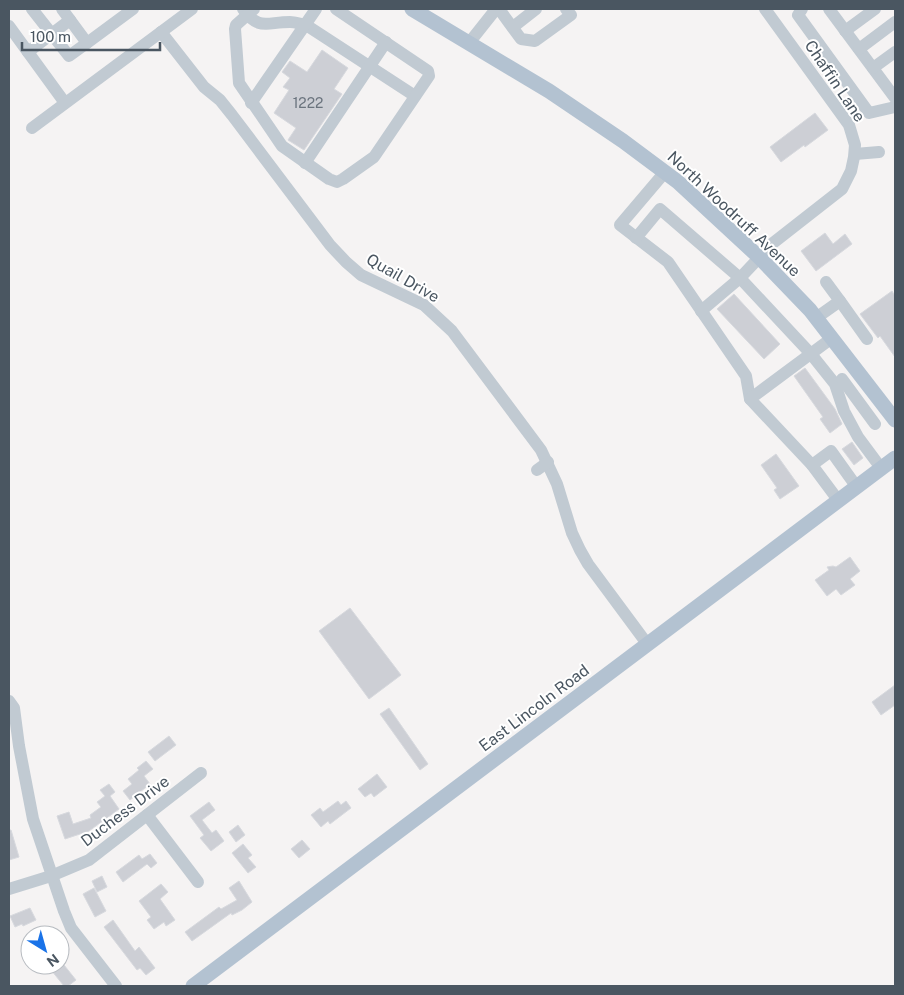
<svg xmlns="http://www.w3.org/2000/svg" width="904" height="995" font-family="'Public Sans',sans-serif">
<rect width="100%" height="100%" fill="#f5f3f3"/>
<g fill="#cdcfd5" stroke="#d7d9de">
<path d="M322,50L348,68L334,89L342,94L304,150L288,140L296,128L274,113L289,90L283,87L290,78L282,72L290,61L307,72Z"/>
<path d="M815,113L828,130L805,147L804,145L781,162L770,147Z"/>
<path d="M825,233L833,244L845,234L852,244L816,271L801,251Z"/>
<path d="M892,291L895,296V357L880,336L878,338L860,314Z"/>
<path d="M734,294L780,344L764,359L717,309Z"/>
<path d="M805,368L835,409L842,424L830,433L820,419L823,417L794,376Z"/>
<path d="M852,442L863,458L854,465L842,449Z"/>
<path d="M776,454L799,486L780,499L774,490L777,488L761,465Z"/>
<path d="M850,557L860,571L850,579L855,585L841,595L836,589L827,596L815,580L829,570L827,567L833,566L836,567Z"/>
<path d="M350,608L401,675L369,699L319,631Z"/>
<path d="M895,685V705L881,715L872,702Z"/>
<path d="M389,708L428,764L420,770L380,714Z"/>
<path d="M169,736L176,745L155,761L148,752Z"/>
<path d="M146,761L153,769L144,776L150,784L130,800L123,791L132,784L128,779L139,770L137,768Z"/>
<path d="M377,774L387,787L374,797L371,793L365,797L358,789Z"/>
<path d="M109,784L115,792L110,796L119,809L89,831L65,839L57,816L69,812L73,824L91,818L90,815L101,807L97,802L105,796L100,790Z"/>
<path d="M338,801L341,805L346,801L351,808L330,824L328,821L321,827L311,815L320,808L323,812Z"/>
<path d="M209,802L215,810L202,820L212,833L216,830L224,841L211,851L200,838L204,835L190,816Z"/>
<path d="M238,825L245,835L236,842L229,832Z"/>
<path d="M9,830H11L19,857L9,860Z"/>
<path d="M302,840L310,849L299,858L291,849Z"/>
<path d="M243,844L252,855L248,858L256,867L248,873L232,853Z"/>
<path d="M150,854L157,863L151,868L147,864L123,882L116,872L139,855L142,859Z"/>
<path d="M102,876L107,887L97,892L92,881Z"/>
<path d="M239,881L252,902L242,910L232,915L231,913L192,941L185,932L219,907L221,909L237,900L229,888Z"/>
<path d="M161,884L168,892L160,899L175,920L166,926L164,922L154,929L147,920L151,917L139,901Z"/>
<path d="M94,888L106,911L95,917L83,894Z"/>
<path d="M30,908L36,920L23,926L22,924L15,927L10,916Z"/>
<path d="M113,920L135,951L139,947L155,968L146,975L140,968L137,970L104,927Z"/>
<path d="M47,965H64L76,980L68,986H64Z"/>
</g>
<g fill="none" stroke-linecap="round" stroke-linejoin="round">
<g stroke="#c1cad2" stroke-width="12">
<path d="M32,9L69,56L87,43"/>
<path d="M62,9L87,43L133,9"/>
<path d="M243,9C259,31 266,22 290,22C295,22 300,24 306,25L415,96"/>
<path d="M254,9L236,25L235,29L239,83L282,146L329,179L337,182L343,179L374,157L429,76L428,71L336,9"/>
<path d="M499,9L521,39L535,41L571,15L566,9"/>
<path d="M802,9L798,15L869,113L895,107"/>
<path d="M829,9L895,98"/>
<path d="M9,26L65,103"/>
<path d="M513,27L536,9"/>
<path d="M845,31L875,9"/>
<path d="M161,32L204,87L220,100L232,115L330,245L346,262L361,275L424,305L452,331L541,450L557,484L572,533L580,550L588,564L648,645"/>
<path d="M469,43L496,9"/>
<path d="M859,49L895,22"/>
<path d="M28,52L70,20"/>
<path d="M873,68L895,52"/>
<path d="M251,103L316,9"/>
<path d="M32,128L192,9"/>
<path d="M855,154L879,152"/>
<path d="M305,163L386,42"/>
<path d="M665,172L620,225L668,262L746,376L750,399"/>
<path d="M636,238L660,209L740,278L811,354L835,384L844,411L858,437L881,468"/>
<path d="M826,282L840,301"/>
<path d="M701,311L740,278L773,243L842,189L851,171L854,157L855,145L849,125L765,9"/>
<path d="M816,318L840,301L867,339"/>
<path d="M842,379L875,424"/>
<path d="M812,465L750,399L832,338"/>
<path d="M537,470L548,462"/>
<path d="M838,500L812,465L831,451L856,486"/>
<path d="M9,701L14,708L19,746L33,819L64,911L71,928L116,986"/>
<path d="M147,815L198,882"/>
<path d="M9,889L51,876L89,860L201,773"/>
</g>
<g stroke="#b3c2d1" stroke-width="15">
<path d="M412,9L549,91L623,141L678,182L759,257L810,310L895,420"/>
<path d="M193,986L895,458"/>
</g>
</g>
<g text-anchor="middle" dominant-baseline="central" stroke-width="4" stroke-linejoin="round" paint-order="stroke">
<g font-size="14" fill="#6b747e">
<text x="308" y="103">1222</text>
</g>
<g font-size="16" fill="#4a5661" stroke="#fff">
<text transform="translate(835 81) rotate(56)">Chaffin Lane</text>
<text transform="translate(734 214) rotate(43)">North Woodruff Avenue</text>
<text transform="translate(403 278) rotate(30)">Quail Drive</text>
<text transform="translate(534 708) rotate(-37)">East Lincoln Road</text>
<text transform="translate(125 811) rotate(-37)">Duchess Drive</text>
</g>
</g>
<rect width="904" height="995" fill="none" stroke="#4a5661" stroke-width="20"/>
<g transform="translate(45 950) rotate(143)"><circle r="24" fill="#ffffff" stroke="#b7bbc0"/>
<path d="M0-4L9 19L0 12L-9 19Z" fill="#1a73e8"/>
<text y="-8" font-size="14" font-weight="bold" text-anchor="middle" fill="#4a5661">N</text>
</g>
<path d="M22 42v8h138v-8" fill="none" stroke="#4a5661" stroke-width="2.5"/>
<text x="30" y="42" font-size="15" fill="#4a5661" stroke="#ffffff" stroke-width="4" paint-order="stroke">100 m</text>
</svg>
